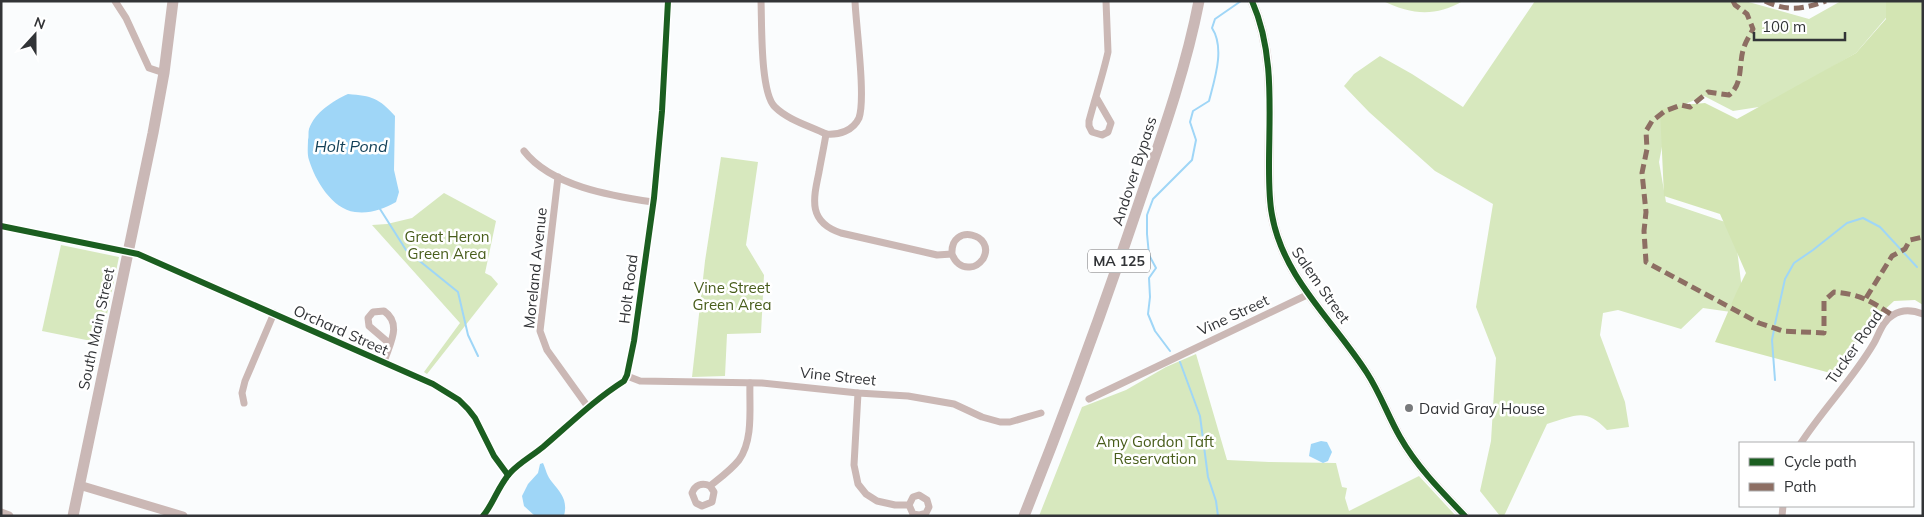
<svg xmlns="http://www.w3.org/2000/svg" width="1924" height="517" font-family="Mulish,sans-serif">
<rect width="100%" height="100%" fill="#fafcfd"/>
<g fill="#d7e8be">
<path d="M1383,1H1463C1435,17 1412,15 1383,1Z"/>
<path d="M1535,1H1745L1809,19L1841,1H1889L1891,12L1856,53L1765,106L1733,111L1704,96L1669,111L1659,162L1666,202L1734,225L1745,314L1703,308L1681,329L1618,310L1603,313L1600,335L1625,402L1629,427L1607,430C1585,407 1575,416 1547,424L1504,516H1500L1480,491L1491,441L1496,358L1476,307L1493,204L1435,171L1369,112L1344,86L1354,74L1380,56L1412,74L1463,107Z"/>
<path d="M721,157L758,162L746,245L764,275L761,333L727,334L725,376L692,377L705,261Z"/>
<path d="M444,193L496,221L485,273L491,276L498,284L427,374L424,372L460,323L372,225L387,224L412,218Z"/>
<path d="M61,245L119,257L101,343L42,331Z"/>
<path d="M1196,354L1227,460L1269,462L1336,463L1342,487L1347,488L1345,498L1349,511L1419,476L1456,516H1039L1082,407L1126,390L1166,367Z"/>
</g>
<path fill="#d3e5b3" d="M1886,1H1923V305L1915,300L1894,301L1869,324L1838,375L1715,342L1737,291L1746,273L1720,214L1664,196L1660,110L1681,105L1705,103L1737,119L1856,53L1886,19Z"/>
<g fill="#9fd6f7">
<path d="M348,94C372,96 379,98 395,116L394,170L399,192L396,202C383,209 370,214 355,212C332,209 315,180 309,160C307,154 308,146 308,140C309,137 308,132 309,129C315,112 333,101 348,94Z"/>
<path d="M1321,441L1327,442L1332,452L1328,461L1323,463L1309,456L1311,444Z"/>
<path d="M543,463C546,470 547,476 552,482C561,493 568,500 564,516H535L524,506L522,496L528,484L538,473L540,464Z"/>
</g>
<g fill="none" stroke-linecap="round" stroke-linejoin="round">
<g stroke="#9fd6f7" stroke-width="2">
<path d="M380,209L406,250L458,292L468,335L478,356"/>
<path d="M1775,324L1785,279L1794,263L1813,250L1847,223L1863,218L1880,227L1917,267"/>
<path d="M1774,330L1772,340L1775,380"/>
<path d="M1170,351L1155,331L1148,314L1150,297L1149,278L1156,268L1149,255L1147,234V215L1153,199L1192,160L1196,140L1190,122L1193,111L1209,101C1215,78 1225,48 1212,28L1215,19L1241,1"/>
<path d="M1180,362L1200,416L1208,477L1216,501L1218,516"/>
</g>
<g stroke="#cbb8b5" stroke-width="7">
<path d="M115,1L126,18L149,68L164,73"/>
<path d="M761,1C762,23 760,93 775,107C788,120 810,126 826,134C839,135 853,131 859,118C866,98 856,26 855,1"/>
<path d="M1096,97L1111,123L1108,132L1102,135L1092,132L1089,126V121C1095,98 1103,75 1108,52L1106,1"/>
<path d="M826,134C824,147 821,160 819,172C813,200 808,222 841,233L937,255L952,254C950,222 997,234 983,259C980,263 975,267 970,267C961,268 955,262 952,254"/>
<path d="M524,151C551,186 611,196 653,202"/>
<path d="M558,177L540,331L547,350L588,407"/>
<path d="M1,226L138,254L433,384L459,400L468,409L475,418L494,456L508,475"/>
<path d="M384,362C389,345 403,324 384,311L373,312L368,318L369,326L390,344"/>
<path d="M627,376L640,381L762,383L858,393L908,396L954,404L982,417L1000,422H1010L1041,413"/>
<path d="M858,393L854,465L858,484L866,494L877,501L895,505H909L913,497L919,495L927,500L929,507L926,513L919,515L913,514L909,505"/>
<path d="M1089,399L1309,294"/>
<path d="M244,403L242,393L245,381L274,313"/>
<path d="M1801,443C1823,409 1853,379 1874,343C1879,334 1883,320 1893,315C1902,309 1913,310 1923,314"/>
<path d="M710,486L714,492L712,502L702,506L696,503L692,493C695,485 702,482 710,486C720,478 731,470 739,460C754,439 749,406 750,383"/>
<path d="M483,516C494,503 498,486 510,473C519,463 532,456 543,447C570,424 594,400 624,381L627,375L634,341L654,198L662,111L668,1"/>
<path d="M1782,516L1783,506"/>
</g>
<g stroke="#cbb8b5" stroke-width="9">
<path d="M1252,1C1275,53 1269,111 1269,166C1269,182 1269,200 1272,215C1283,278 1334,321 1367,373C1380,393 1388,416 1400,437C1417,467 1441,491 1465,516"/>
<path d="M79,485L183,516"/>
<path d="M1,513L9,516"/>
</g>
<g stroke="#cab8b6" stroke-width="11">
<path d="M73,516L153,133L164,73L173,1"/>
<path d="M1024,516C1066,411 1105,304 1141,197C1163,133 1186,68 1199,1"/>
</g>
<g stroke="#8d6e63" stroke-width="5" stroke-dasharray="10 5" stroke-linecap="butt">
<path d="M1733,1L1735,5L1747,14L1753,29C1750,35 1746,41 1744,47C1738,64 1744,83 1729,95L1708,92L1690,107L1681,105L1665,111L1652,121L1646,131L1647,149L1642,173L1646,212L1644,231L1646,262L1759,323L1783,331L1824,333V301L1834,292C1859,294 1871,301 1892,315"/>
<path d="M1765,1C1787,12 1804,9 1826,1"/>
<path d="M1866,298L1892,256L1905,249L1910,240L1923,237"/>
</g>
<g stroke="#fff" stroke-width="9">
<g id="cycleway">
<path d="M1252,1C1275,53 1269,111 1269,166C1269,182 1269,200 1272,215C1283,278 1334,321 1367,373C1380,393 1388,416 1400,437C1417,467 1441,491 1465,516"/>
<path d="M1,226L138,254L433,384L459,400L468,409L475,418L494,456L508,475"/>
<path d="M483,516C494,503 498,486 510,473C519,463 532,456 543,447C570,424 594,400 624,381L627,375L634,341L654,198L662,111L668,1"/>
</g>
</g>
<use href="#cycleway" stroke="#1b5e20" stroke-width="6"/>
</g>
<circle fill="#787a7c" stroke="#fff" stroke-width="2" cx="1409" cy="408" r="5"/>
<g text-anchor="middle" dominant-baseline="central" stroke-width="5" stroke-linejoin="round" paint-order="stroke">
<rect fill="#fff" stroke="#707173" stroke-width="1" x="1088" y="249.5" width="62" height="23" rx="4"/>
<g font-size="14" font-weight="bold" fill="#323437">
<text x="1119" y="261">MA 125</text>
</g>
<g font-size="15" fill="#323437" stroke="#fff">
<text transform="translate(1134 171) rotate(-72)">Andover Bypass</text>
<text transform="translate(535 268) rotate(-84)">Moreland Avenue</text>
<text transform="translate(1321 285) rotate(55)">Salem Street</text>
<text transform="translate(628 289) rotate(-83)">Holt Road</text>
<text transform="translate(1233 315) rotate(-25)">Vine Street</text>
<text transform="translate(96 329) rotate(-78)">South Main Street</text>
<text transform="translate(341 330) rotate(24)">Orchard Street</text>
<text transform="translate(1854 347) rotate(-55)">Tucker Road</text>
<text transform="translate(838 376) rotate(6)">Vine Street</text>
</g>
<g font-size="15" fill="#485d1b" stroke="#fff">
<text x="447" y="236">Great Heron<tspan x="447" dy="17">Green Area</tspan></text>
<text x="732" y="287">Vine Street<tspan x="732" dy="17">Green Area</tspan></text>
<text x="1155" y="441">Amy Gordon Taft<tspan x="1155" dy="17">Reservation</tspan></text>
</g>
<g font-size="15" fill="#323437" stroke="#fff" text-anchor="start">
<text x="1419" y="408">David Gray House</text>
</g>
<g font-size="16" font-style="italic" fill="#144158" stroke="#fff">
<text x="351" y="146">Holt Pond</text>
</g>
</g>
<rect width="1924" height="517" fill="none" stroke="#323437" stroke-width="5"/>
<rect x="1739" y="442" width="175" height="65" fill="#ffffff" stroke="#adaeaf"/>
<rect x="1749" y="458" width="25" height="8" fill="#1b5e20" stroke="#adaeaf"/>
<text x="1784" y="467" font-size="15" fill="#323437">Cycle path</text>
<rect x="1749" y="483" width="25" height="8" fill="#8d6e63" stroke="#adaeaf"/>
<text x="1784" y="492" font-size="15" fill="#323437">Path</text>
<g transform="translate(35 35) rotate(21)" stroke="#ffffff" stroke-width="4" paint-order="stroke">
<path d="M0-4L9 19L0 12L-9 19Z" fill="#323437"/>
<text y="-8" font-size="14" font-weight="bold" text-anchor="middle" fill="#323437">N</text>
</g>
<path d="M1754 32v8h91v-8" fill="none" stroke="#323437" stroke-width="2.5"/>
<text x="1762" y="32" font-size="15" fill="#323437" stroke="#ffffff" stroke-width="4" paint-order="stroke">100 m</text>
</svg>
